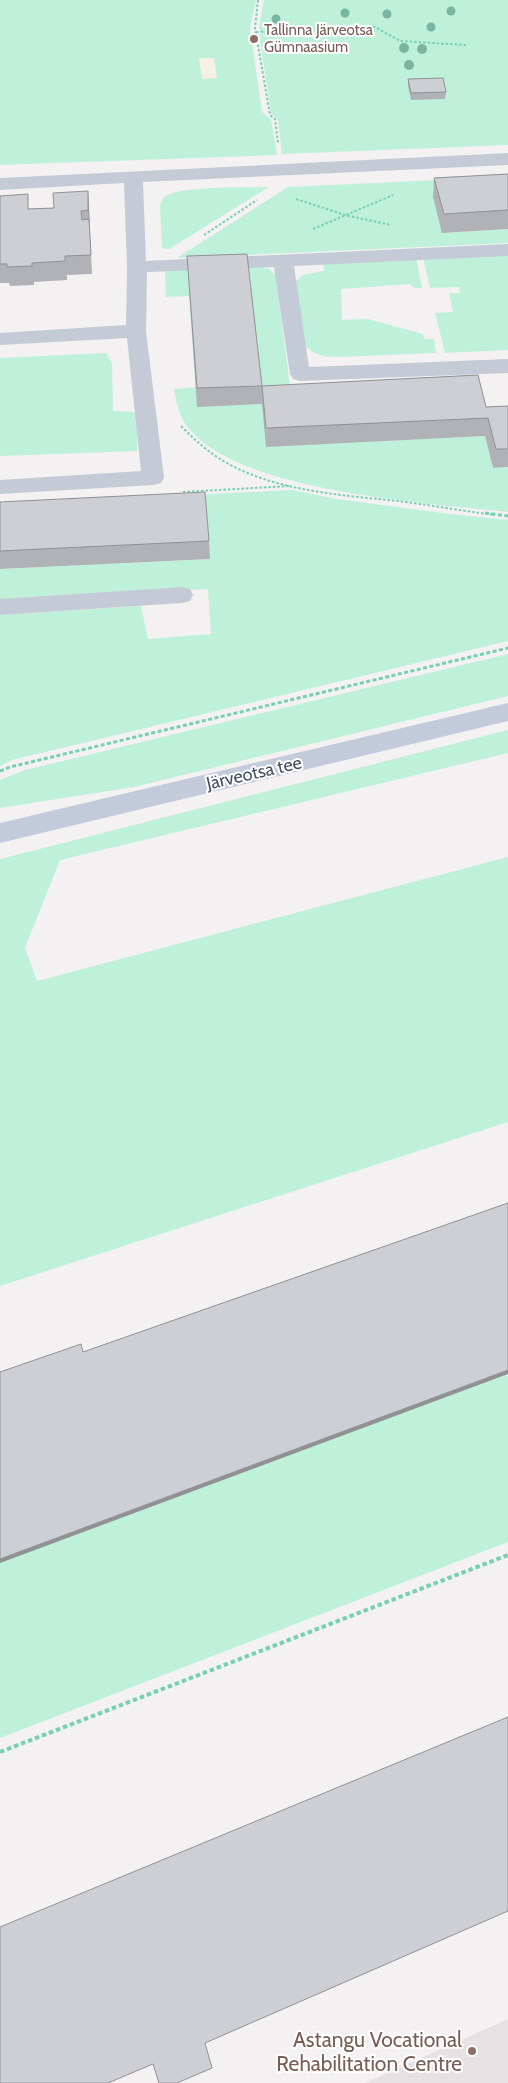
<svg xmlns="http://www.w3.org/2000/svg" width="508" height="2083" font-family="Cabin,sans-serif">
<rect width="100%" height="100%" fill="#f3f1f1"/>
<path fill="#e4e2e3" d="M508,2019V2083H365Z"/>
<g fill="#bff1da">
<path d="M0,0H256L250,29L262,112L271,119L277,155L0,165Z"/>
<path d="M264,0H508V145L282,154L278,120L271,113L259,34H262L259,27Z"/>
<path d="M458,179L442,233L508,229V243L177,258L288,187Z"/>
<path d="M269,187L169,249L162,248L160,205C162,200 164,196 170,194C192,186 244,188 269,187Z"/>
<path d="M508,253V350L445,353L435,313L453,312L449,293H460L459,287L430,288L423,257Z"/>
<path d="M416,257L422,288H414L409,284L341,289L342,320L368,319L423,334L424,339H434L436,353L336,357C323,357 311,354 303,343L294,284L302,275L324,271L323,262Z"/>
<path d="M255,265L269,269L276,275L292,403L266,446L485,436L493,468L508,467V512C428,503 243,492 190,430C179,418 177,405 174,389L196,387L197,407L189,296L166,297L165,271Z"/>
<path d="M106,353L112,363L113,411L133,412L137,414V451L0,456V358Z"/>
<path d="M292,490L337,499L450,514L508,520V641L12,760L0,766V615L141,606L148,639L211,634L208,589L0,600V569L210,559L171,496Z"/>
<path d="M508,654V696L134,787L0,808V780L25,770Z"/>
<path d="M508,730V753L60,860L25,948L37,981L508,857V1122L0,1286V859Z"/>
<path d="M508,1374V1542L0,1738V1562Z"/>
</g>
<path fill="#f4f1e2" d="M199,58H214L217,78L202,79Z"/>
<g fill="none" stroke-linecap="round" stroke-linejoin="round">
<g stroke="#76d0b2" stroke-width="2" stroke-dasharray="2.5 2" stroke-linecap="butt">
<path d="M258,0L255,28L270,115L275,119L278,143"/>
<path d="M256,32L375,27L400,41L466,45"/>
<path d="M296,199L345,215L391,225"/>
<path d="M313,229L393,195"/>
<path d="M204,235L257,200"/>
<path d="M181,426C195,440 208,452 225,462C276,491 340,495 398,501C430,505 463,511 495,515"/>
<path d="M183,492L289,486"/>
</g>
<g stroke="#76d0b2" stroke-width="3" stroke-dasharray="4 2.5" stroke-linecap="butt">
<path d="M485,513L508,516"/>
<path d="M0,771L10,767L508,648"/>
</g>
<path stroke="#76d0b2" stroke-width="4" stroke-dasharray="4.5 3" stroke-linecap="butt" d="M0,1752L508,1555"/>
<g fill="#c4cbd6" fill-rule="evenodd">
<path d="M508,153V165L143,182L146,261L508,244V256L294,266L309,367L508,359V373L300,381L293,379L290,374L274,267L147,272L146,331L164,478L161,483L153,485L0,494V480L141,471L127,338L0,345V333L126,325L127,268L124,183L0,190V178Z"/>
<path d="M182,587L190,589L193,595L190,601L182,603L0,615V599Z"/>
</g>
<path fill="#c3cbda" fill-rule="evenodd" d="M508,703V721L0,843V823Z"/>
</g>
<g fill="#79b5a0">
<circle cx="451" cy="11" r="4.5"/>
<circle cx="345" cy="13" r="4.5"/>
<circle cx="387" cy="14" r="4.5"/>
<circle cx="276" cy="19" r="4.5"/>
<circle cx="431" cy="27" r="4.5"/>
<circle cx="404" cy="48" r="5"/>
<circle cx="422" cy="49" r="5"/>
<circle cx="409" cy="65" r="5"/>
</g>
<g fill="#b0b2b7">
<path d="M408,79L446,92L445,99L411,100L408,86Z"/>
<path d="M508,174V229L442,233L433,197L434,178Z"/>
<path d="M88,191L89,210L92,274L67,275V280L34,282V285L10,286L9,283H0V196L29,209L54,208Z"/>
<path d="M187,256L262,386L486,407L508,406V467L493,468L485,436L266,447L262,404L197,407Z"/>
<path d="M0,502L209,541L210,559L0,569Z"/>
</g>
<g fill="#909195">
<path d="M88,191L90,229L88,210Z"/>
<path d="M508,1370V1374L0,1563V1559Z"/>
</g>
<g fill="#cdcfd5" stroke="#909195">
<path d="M443,78L446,92L411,93L408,79Z"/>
<path d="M508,174V210L444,214L434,178Z"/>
<path d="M88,191V210L81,211L82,220L89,219L91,255L65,256V261L32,263V266L7,267V264H0V196L28,194V209L54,208L53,193Z"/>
<path d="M247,254L262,386L197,388L187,256Z"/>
<path d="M478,375L486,407L508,406V449H496L488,418L266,428L262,386Z"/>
<path d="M205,492L209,541L0,551V502Z"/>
<path d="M508,1203V1370L0,1559V1372L81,1344L83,1352Z"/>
<path d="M508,1717V1911L205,2043L212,2068L177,2083H159L153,2064L108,2083H0V1927Z"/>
</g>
<g fill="#8d6e63" stroke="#fff" stroke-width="2">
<circle cx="254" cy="39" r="5"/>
<circle cx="472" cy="2051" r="5"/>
</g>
<g text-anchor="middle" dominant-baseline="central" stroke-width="4" stroke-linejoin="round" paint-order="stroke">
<g font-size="15" fill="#785e54" stroke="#fff" text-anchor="start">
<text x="264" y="30">Tallinna Järveotsa<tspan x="264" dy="17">Gümnaasium</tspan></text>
</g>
<g font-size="18" fill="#48515f" stroke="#fff">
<text transform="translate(254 773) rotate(-13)">Järveotsa tee</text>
</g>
<g font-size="21" fill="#785e54" stroke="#fff" text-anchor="end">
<text x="462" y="2039">Astangu Vocational<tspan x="462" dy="24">Rehabilitation Centre</tspan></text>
</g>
</g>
</svg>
